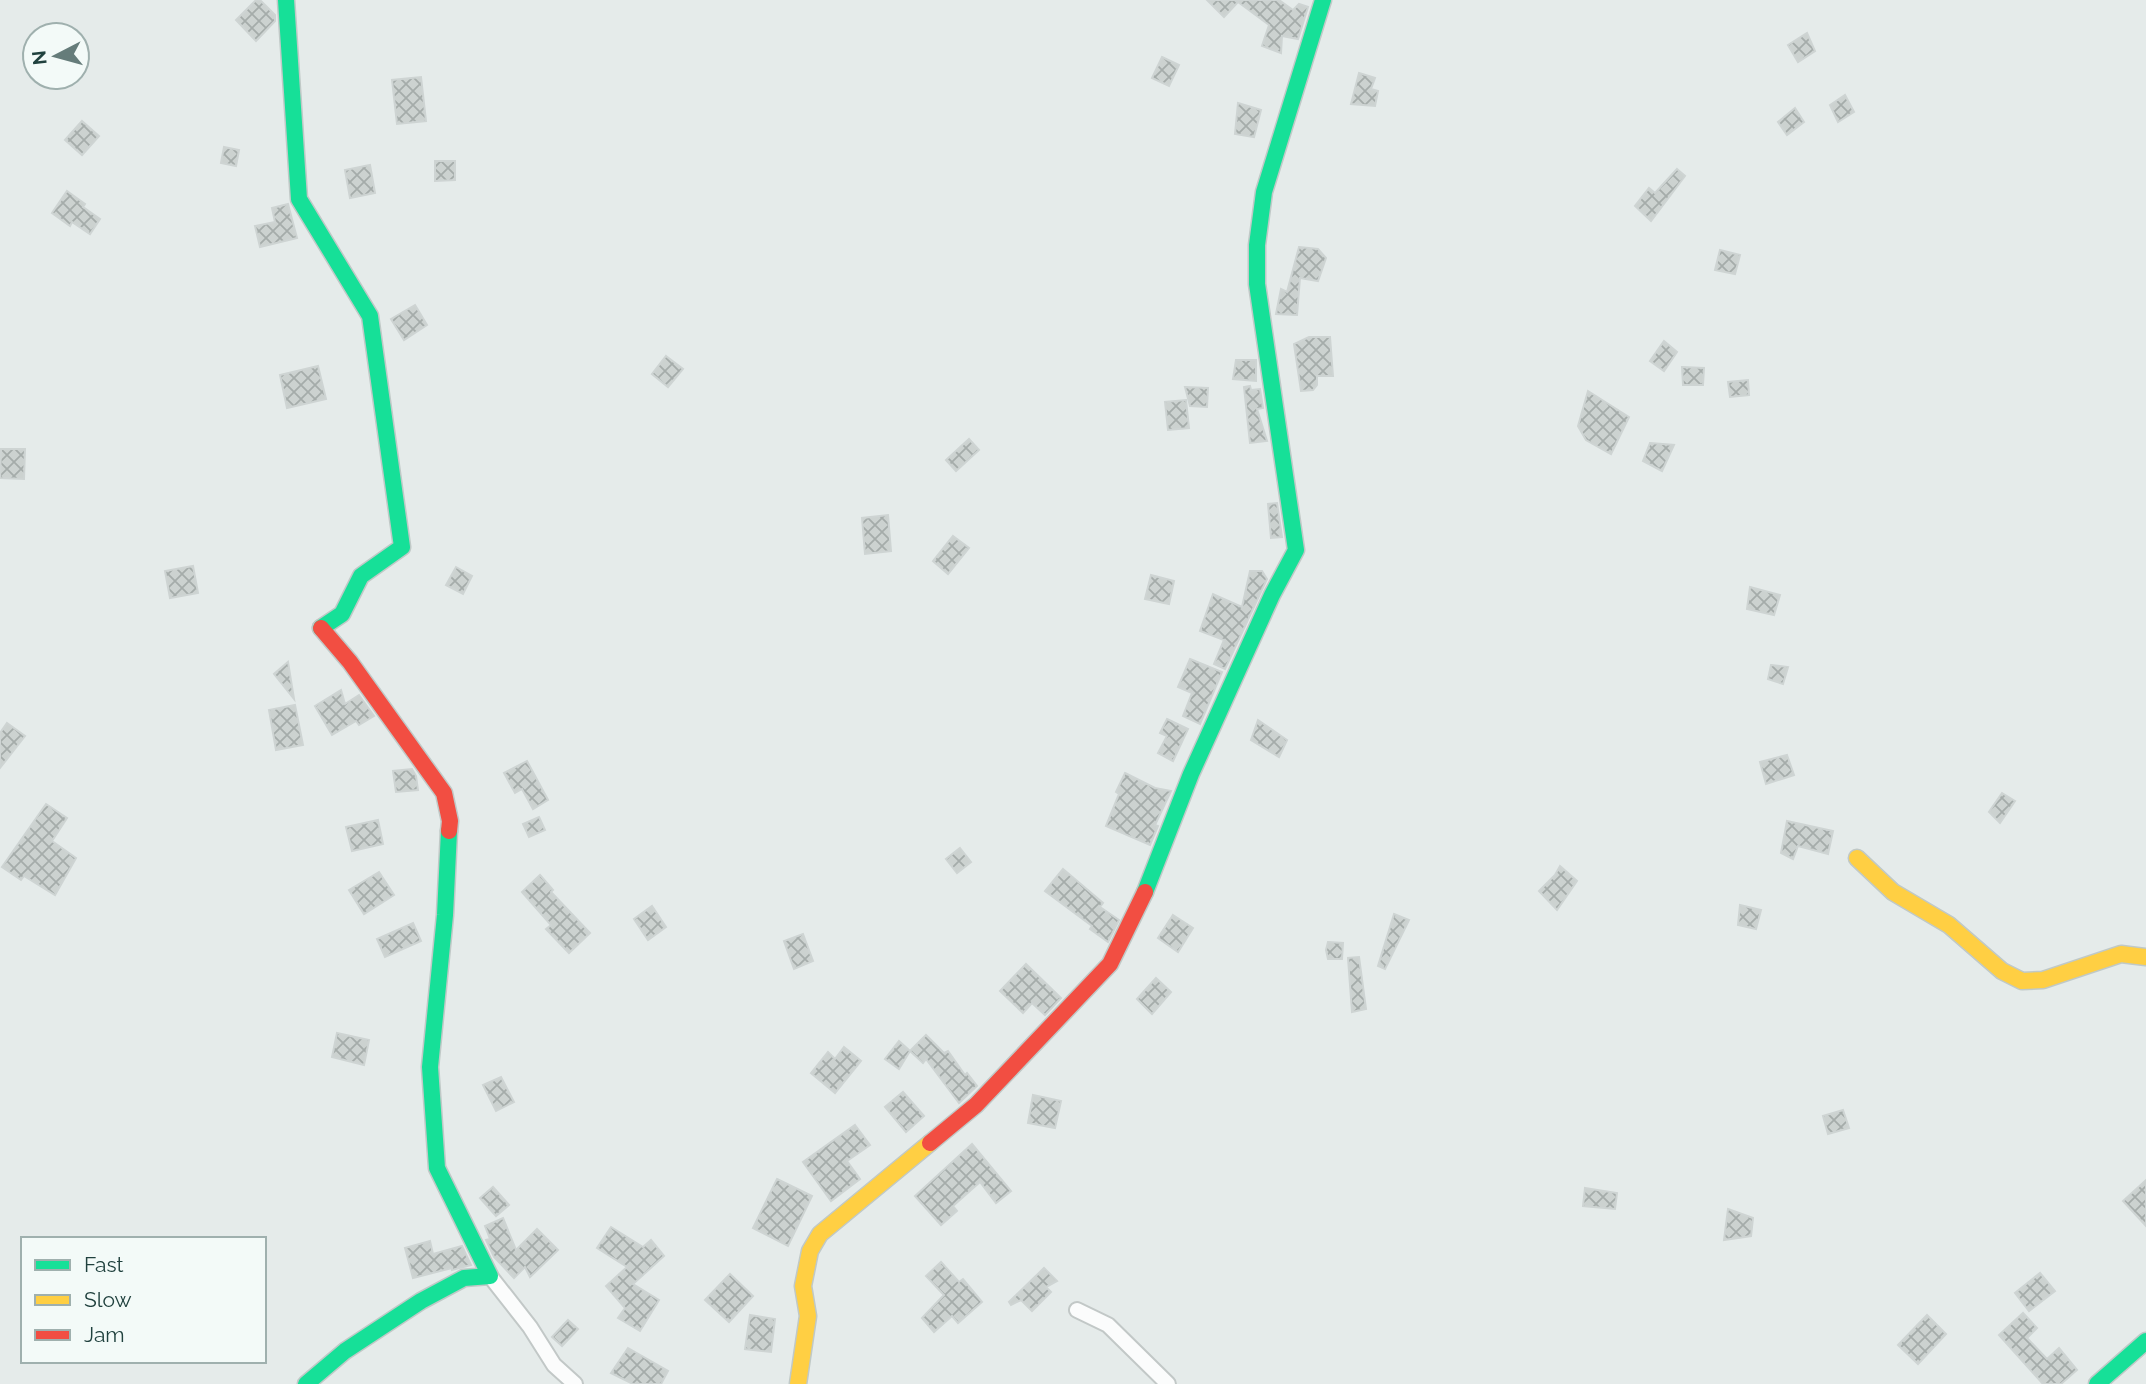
<svg xmlns="http://www.w3.org/2000/svg" width="2146" height="1384" font-family="Raleway,sans-serif">
<defs>
<pattern id="building-cross-hatch" width="8" height="8" patternUnits="userSpaceOnUse" patternTransform="scale(1.75)"><rect width="8" height="8" fill="#ccd2d0"/><path d="M0 0l8 8M0 8l8-8" fill="none" stroke="#a5acaa"/></pattern>
</defs>
<rect width="100%" height="100%" fill="#e5ebea"/>
<g fill="url(#building-cross-hatch)" stroke="#ced4d3" stroke-width="2">
<path d="M256,0H260L275,15V21L256,41L236,20Z"/>
<path d="M1207,0H1279L1293,10L1299,4L1308,7L1298,39L1282,36L1281,53L1262,46L1269,25L1238,2L1224,17Z"/>
<path d="M1807,33L1815,51L1798,62L1788,45Z"/>
<path d="M1162,57L1179,65L1169,86L1152,78Z"/>
<path d="M1359,73L1375,78L1371,89L1378,91L1375,106L1351,104Z"/>
<path d="M421,77L426,121L397,124L392,80Z"/>
<path d="M1845,95L1854,112L1838,122L1830,105Z"/>
<path d="M1238,103L1261,110L1254,137L1235,134Z"/>
<path d="M1795,108L1804,122L1787,135L1778,122Z"/>
<path d="M82,121L99,136L82,155L65,140Z"/>
<path d="M224,147L239,150L236,166L221,163Z"/>
<path d="M435,161H455V180L435,181Z"/>
<path d="M370,165L375,193L350,198L345,170Z"/>
<path d="M1677,169L1685,176L1651,221L1635,206L1649,188L1655,193Z"/>
<path d="M67,191L85,204L83,207L100,219L90,234L72,222L70,226L52,213Z"/>
<path d="M288,204L297,238L260,247L255,226L275,222L272,208Z"/>
<path d="M1299,247L1318,249L1326,258L1318,281L1300,278L1297,315L1276,314L1281,289L1287,292Z"/>
<path d="M1720,250L1740,255L1735,274L1715,270Z"/>
<path d="M415,305L427,325L404,340L391,319Z"/>
<path d="M1309,337H1330L1333,376H1317V385L1313,390L1301,391L1294,344Z"/>
<path d="M1664,341L1677,352L1664,371L1650,361Z"/>
<path d="M666,356L683,369L668,387L652,374Z"/>
<path d="M1236,360H1256V381L1233,379Z"/>
<path d="M318,366L326,399L287,408L280,375Z"/>
<path d="M1682,367L1704,368L1703,385H1683Z"/>
<path d="M1748,380L1749,395L1730,397L1728,382Z"/>
<path d="M1250,386L1251,390L1260,389L1263,408L1257,409L1267,441L1250,443L1244,387Z"/>
<path d="M1185,387L1208,388L1207,407L1190,406Z"/>
<path d="M1588,391L1629,417L1611,454L1586,440L1578,426Z"/>
<path d="M1186,400L1189,428L1168,430L1165,402Z"/>
<path d="M969,439L979,450L956,471L946,460Z"/>
<path d="M1650,443L1674,445L1662,471L1643,461Z"/>
<path d="M1,449H25L24,479L0,478Z"/>
<path d="M1277,503L1282,537L1271,538L1268,504Z"/>
<path d="M888,515L891,551L865,554L862,518Z"/>
<path d="M953,536L969,548L948,574L933,561Z"/>
<path d="M193,566L198,593L170,598L165,571Z"/>
<path d="M456,567L472,576L463,594L446,585Z"/>
<path d="M1250,571H1262L1267,579L1225,669L1214,664L1224,640L1200,631L1213,594L1242,607Z"/>
<path d="M1151,575L1174,581L1169,604L1145,599Z"/>
<path d="M1750,587L1780,595L1774,615L1747,609Z"/>
<path d="M1190,659L1222,672L1200,724L1183,716L1192,693L1178,687Z"/>
<path d="M288,662L294,699L274,674Z"/>
<path d="M1771,665L1788,667L1783,684L1768,679Z"/>
<path d="M341,690L345,704L359,695L374,716L359,725L356,721L332,735L315,706Z"/>
<path d="M295,705L303,745L276,750L269,710Z"/>
<path d="M1167,719L1188,729L1173,761L1158,753L1167,736L1160,733Z"/>
<path d="M1258,720L1287,740L1279,757L1251,740Z"/>
<path d="M7,723L25,736L0,768V733Z"/>
<path d="M1787,755L1794,775L1766,784L1760,762Z"/>
<path d="M527,761L548,800L533,809L522,789L515,793L504,773Z"/>
<path d="M412,769L416,776L418,790L396,792L393,771Z"/>
<path d="M1125,773L1155,788L1171,791L1155,825L1158,826L1150,845L1106,826L1119,794L1116,792Z"/>
<path d="M2002,793L2015,801L2000,823L1989,812Z"/>
<path d="M46,804L67,818L52,841L76,858L55,895L24,876L21,880L2,867Z"/>
<path d="M539,817L545,830L529,837L523,824Z"/>
<path d="M378,820L383,844L352,851L346,827Z"/>
<path d="M1787,821L1833,831L1828,854L1798,846L1793,859L1781,853Z"/>
<path d="M960,848L971,862L957,873L946,859Z"/>
<path d="M1560,866L1577,881L1557,910L1539,891L1555,875Z"/>
<path d="M1063,869L1103,903L1100,907L1119,920L1108,942L1090,929L1092,926L1045,891Z"/>
<path d="M379,872L394,895L364,914L349,890Z"/>
<path d="M540,875L553,890L551,892L590,933L569,953L546,929L551,925L522,892Z"/>
<path d="M1740,905L1761,910L1756,929L1738,925Z"/>
<path d="M652,906L666,927L648,940L634,919Z"/>
<path d="M1394,914L1409,920L1385,969L1378,966Z"/>
<path d="M1173,915L1193,928L1178,952L1158,938Z"/>
<path d="M413,923L421,941L385,957L377,939Z"/>
<path d="M803,934L813,961L794,969L784,941Z"/>
<path d="M1328,942L1343,943L1342,959H1328L1326,950Z"/>
<path d="M1359,957L1366,1009L1352,1012L1348,958Z"/>
<path d="M1026,964L1061,998L1045,1015L1032,1003L1023,1013L1000,991Z"/>
<path d="M1156,978L1171,992L1152,1014L1137,999Z"/>
<path d="M337,1033L369,1040L364,1065L332,1057Z"/>
<path d="M926,1035L944,1053L948,1051L965,1075L967,1073L977,1086L959,1103L926,1059L923,1063L910,1051Z"/>
<path d="M899,1041L910,1051L899,1069L885,1059Z"/>
<path d="M844,1047L861,1061L835,1093L811,1073L828,1052L835,1059Z"/>
<path d="M501,1077L514,1102L496,1111L483,1085Z"/>
<path d="M903,1092L924,1116L906,1132L885,1107Z"/>
<path d="M1033,1095L1061,1101L1055,1128L1028,1123Z"/>
<path d="M1843,1110L1849,1128L1828,1134L1823,1116Z"/>
<path d="M855,1125L870,1145L847,1161L860,1179L831,1201L803,1162Z"/>
<path d="M972,1144L1011,1191L996,1203L980,1182L953,1206L957,1211L941,1225L915,1196Z"/>
<path d="M777,1179L812,1196L788,1246L753,1228Z"/>
<path d="M2146,1180V1226L2123,1201Z"/>
<path d="M493,1187L509,1205L496,1216L480,1198Z"/>
<path d="M1585,1188L1617,1193L1615,1209L1583,1206Z"/>
<path d="M1728,1209L1753,1218L1751,1236L1724,1240Z"/>
<path d="M503,1218L516,1250L537,1229L558,1250L530,1277L525,1267L514,1278L494,1257L486,1240L490,1239L485,1226Z"/>
<path d="M611,1227L643,1247L651,1240L664,1256L633,1284L659,1300L640,1331L618,1318L625,1308L606,1286L627,1267L597,1248Z"/>
<path d="M430,1241L433,1254L462,1246L471,1265L452,1270V1268L413,1278L405,1248Z"/>
<path d="M941,1262L959,1282L963,1279L982,1302L958,1323L952,1316L934,1332L922,1318L944,1295L926,1276Z"/>
<path d="M1044,1268L1057,1281L1046,1287L1051,1292L1032,1311L1021,1300L1011,1305L1009,1302Z"/>
<path d="M2040,1273L2055,1291L2029,1311L2015,1293Z"/>
<path d="M730,1274L753,1296L729,1322L705,1300Z"/>
<path d="M2023,1313L2037,1328L2027,1338L2047,1359L2059,1348L2077,1370L2061,1384H2043L1999,1335Z"/>
<path d="M750,1315L775,1319L771,1352L745,1349Z"/>
<path d="M1927,1315L1946,1334L1918,1364L1898,1345Z"/>
<path d="M568,1320L578,1329L562,1346L552,1337Z"/>
<path d="M628,1348L668,1371L661,1384H633L611,1373Z"/>
</g>
<g fill="none" stroke-linecap="round" stroke-linejoin="round">
<g stroke="#c2c8c7" stroke-width="18">
<g id="street">
<path d="M490,1276L530,1327L554,1365L575,1384"/>
<path d="M1077,1310L1108,1325L1168,1384"/>
</g>
</g>
<g stroke="#c0c9c7" stroke-width="19">
<g id="fast">
<path d="M286,0L299,199L370,316L402,547L361,576L342,614L321,628"/>
<path d="M1145,892L1191,774L1272,595L1296,550L1257,284V245L1264,192L1323,0"/>
<path d="M306,1384L345,1351L421,1301L464,1278L490,1276L437,1168L430,1067L445,915L449,831"/>
<path d="M2097,1384L2146,1341"/>
</g>
</g>
<g stroke="#c0c9c7" stroke-width="19">
<g id="slow">
<path d="M1857,858L1893,892L1949,925L2002,971L2022,981L2043,980L2121,954L2146,957"/>
<path d="M798,1384L808,1316L803,1286L810,1251L820,1234L930,1143"/>
</g>
</g>
<g stroke="#c0c9c7" stroke-width="19">
<g id="jam">
<path d="M321,628L350,662L444,793L450,821L449,831"/>
<path d="M930,1143L976,1105L1110,964L1145,892"/>
</g>
</g>
<use href="#street" stroke="#fbfcfc" stroke-width="14"/>
<use href="#fast" stroke="#16e098" stroke-width="16"/>
<use href="#slow" stroke="#ffcf43" stroke-width="16"/>
<use href="#jam" stroke="#f24e42" stroke-width="16"/>
</g>
<rect x="21" y="1237" width="245" height="126" fill="#f3faf8" stroke="#9fb0ae" stroke-width="2"/>
<rect x="35" y="1260" width="35" height="10" fill="#16e098" stroke="#9fb0ae" stroke-width="2"/>
<text x="84" y="1272" font-size="21" fill="#20413e">Fast</text>
<rect x="35" y="1295" width="35" height="10" fill="#ffcf43" stroke="#9fb0ae" stroke-width="2"/>
<text x="84" y="1307" font-size="21" fill="#20413e">Slow</text>
<rect x="35" y="1330" width="35" height="10" fill="#f24e42" stroke="#9fb0ae" stroke-width="2"/>
<text x="84" y="1342" font-size="21" fill="#20413e">Jam</text>
<g transform="translate(56 56) rotate(264)"><circle r="33" fill="#f3faf8" stroke="#9fb0ae" stroke-width="2"/>
<path d="M0-5L12 26L0 18L-12 26Z" fill="#657c7a"/>
<text y="-10" font-size="19" font-weight="bold" text-anchor="middle" fill="#20413e">N</text>
</g>
</svg>
